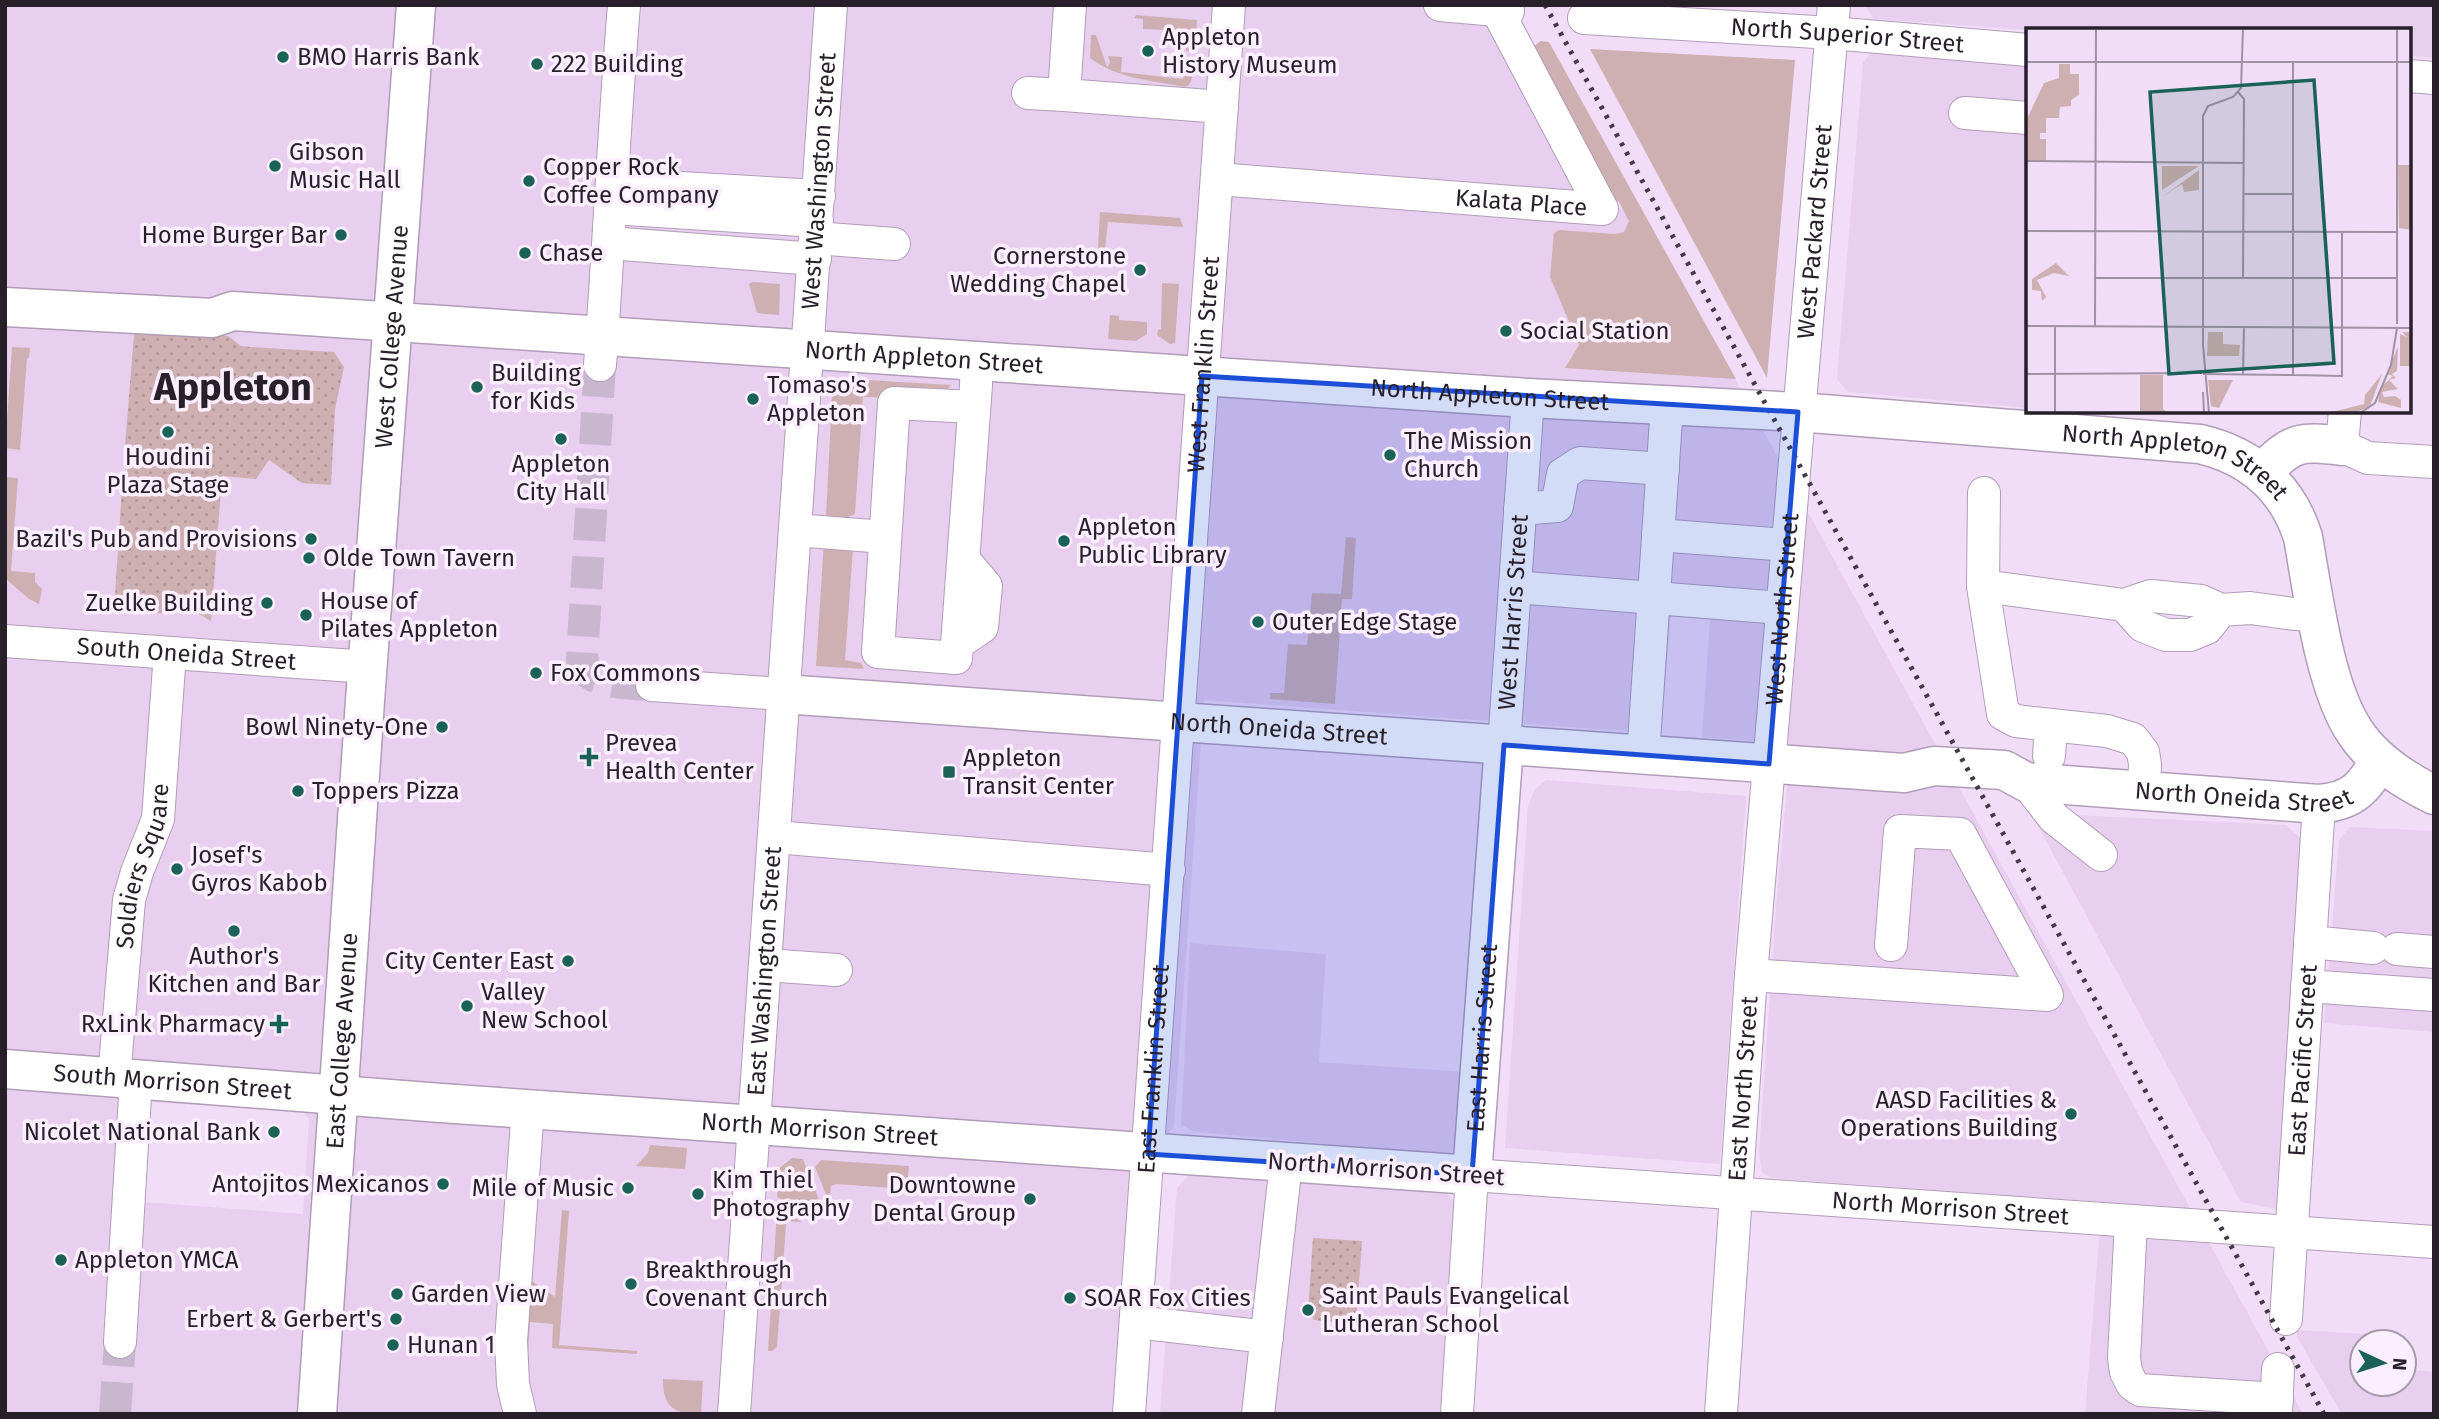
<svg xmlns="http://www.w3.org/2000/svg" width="2439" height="1419" font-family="'Fira Sans',sans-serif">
<defs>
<pattern id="park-dots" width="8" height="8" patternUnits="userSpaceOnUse" patternTransform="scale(1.75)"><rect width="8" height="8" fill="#cfb0b2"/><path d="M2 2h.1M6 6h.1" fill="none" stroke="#b29799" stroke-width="1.8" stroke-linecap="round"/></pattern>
</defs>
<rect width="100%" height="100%" fill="#f2ddf8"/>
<g fill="#e8ceef" fill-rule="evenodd">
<path d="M5,5H1516L1508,11L1602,208L1642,210L2303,1414H2085L2102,1202L1772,1178L1762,1172L1759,1152L1776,908L1791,744L1702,737L1710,620L1671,616L1661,734L1204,700L1174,1127L1148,1154L1129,1414H5ZM136,1101L303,1112L309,1119L303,1214L129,1201Z"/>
<path d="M1864,5H2434V58L2409,56V30H2028L1874,19Z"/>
<path d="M1871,52L2028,65V408L1848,392L1837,379L1863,63Z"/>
<path d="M1546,780L1746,796L1720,1164L1505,1148L1528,806L1535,789Z"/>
<path d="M2031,813L2286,825L2300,838L2277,1209L2241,1202Z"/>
<path d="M2350,827L2434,831V1032L2324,1023L2339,840Z"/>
<path d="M1190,943L1326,954L1319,1062L1467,1072L1461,1151L1450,1155L1195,1132L1181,1125Z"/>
<path d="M1189,1175L1448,1194L1457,1206L1441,1414H1160L1177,1188Z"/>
<path d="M2297,1330L2398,1336V1342H2362V1384H2404V1369L2434,1372V1414H2342L2297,1337Z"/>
</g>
<g fill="#cfb0b2">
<path d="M1136,15L1197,20L1195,52L1186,51L1187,31L1143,29V19L1134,18Z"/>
<path d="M1091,35H1096L1107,67L1110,63L1108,56L1122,57L1121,72L1183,79L1185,65H1194L1193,76L1189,85L1184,87C1150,80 1118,79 1090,58Z"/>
<path d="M1541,41L1549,42L1736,379L1565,368L1579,345L1550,277L1554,233L1559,230L1615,234L1624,232L1629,221L1619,202L1610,196L1534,46Z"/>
<path d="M1590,49L1795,60L1767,378Z"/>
<path d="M1100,212L1180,218L1183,227L1108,222L1105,250L1098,249Z"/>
<path d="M752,282L780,284L779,315L757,313L749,284Z"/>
<path d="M1162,283L1179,284L1175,343L1170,344L1157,335L1158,330L1161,329Z"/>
<path d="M1110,315L1119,316V320L1147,322V334L1136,341L1108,339Z"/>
<path d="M12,347L30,348L29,358H27L20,450L5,448Z"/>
<path d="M851,379L951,385L947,390L894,398L863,397L855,514L848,517H826L832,395Z"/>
<path d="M5,477L18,478L11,571L35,573V582L42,589L39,604L29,599L5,578Z"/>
<path d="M1346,537L1356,538L1352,599H1342L1335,704L1270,699V693H1284L1288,644L1307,645L1312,593L1341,594Z"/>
<path d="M824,541L853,547L845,660L861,663L864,669L816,666Z"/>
<path d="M650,1145L687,1148L685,1169L636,1166L648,1153Z"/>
<path d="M792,1158L803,1159L819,1200L803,1212L777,1197L780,1168Z"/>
<path d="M821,1160L909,1166L907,1189L836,1184L831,1186L830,1197H827L815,1167Z"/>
<path d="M562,1210L569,1211L559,1345L637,1351V1354L552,1348L553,1324L530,1322L526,1384L521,1374L529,1279L555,1297Z"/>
<path d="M781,1210L802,1222L787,1221L786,1225L777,1347L772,1351H768L777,1212Z"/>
<path d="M663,1379L703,1381L701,1414C673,1414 663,1407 663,1379Z"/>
</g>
<g fill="url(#park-dots)">
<path d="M157,331L228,336L241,346L251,347L334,352L344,367L335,409L331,485L302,483L269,460L256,479L222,476L211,621L190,609L168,614L135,611L133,605L114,611L122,487H126L128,459L124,458L134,334Z"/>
<path d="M1313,1238L1362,1241L1356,1324L1314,1320L1308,1311Z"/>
</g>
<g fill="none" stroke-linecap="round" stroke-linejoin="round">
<g stroke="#c9b7cf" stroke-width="32" stroke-dasharray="32 16" stroke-linecap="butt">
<path d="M600,365L582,659C583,662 584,666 586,670C596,684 635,684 652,685"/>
<path d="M115,1414L120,1342"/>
</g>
<g stroke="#b19db7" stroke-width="34">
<g id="minor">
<path d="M1070,5L1064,95L1222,107"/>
<path d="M1440,5L1508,11"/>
<path id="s1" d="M1584,18L1832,33L2028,50"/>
<path d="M2409,76L2434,78"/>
<path d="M1028,93L1064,95"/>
<path d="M1965,113L2028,118"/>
<path id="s2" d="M1218,179L1602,209L1497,10"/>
<path d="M612,184L819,196"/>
<path d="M611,208L817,221"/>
<path d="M815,238L894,244"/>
<path d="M609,243L815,259"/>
<path d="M600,365C609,245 614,125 624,5"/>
<path d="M974,407L894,403L878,652L956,658L976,385L977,360"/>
<path d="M2345,411L2342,446L2368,458L2434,462"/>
<path d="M1984,493L1983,586L2003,714L2016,721L2051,725L2049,756"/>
<path d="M1520,509L1557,506L1563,474L1580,463L1663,469"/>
<path d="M795,530L885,537"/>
<path d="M1658,535L1787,545"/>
<path d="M1983,586L2124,605L2151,596L2201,601L2221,610L2250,608L2294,614L2317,615"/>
<path d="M1515,587L1782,608"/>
<path d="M2124,605L2143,626L2166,635H2190L2207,628L2221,610"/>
<path id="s3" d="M5,641L368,667"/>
<path d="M957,644L982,627L986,586L964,560"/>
<path d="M652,685L783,694"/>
<path d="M2051,725L2107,731L2133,739L2143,752L2145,764L2144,791"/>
<path id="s4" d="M1504,745L1528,398"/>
<path d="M1643,756L1667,405"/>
<path d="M2026,782L2054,818L2101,855"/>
<path d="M775,837L1169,870"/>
<path d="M2310,942L2373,948"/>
<path d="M2397,949L2434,952"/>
<path d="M766,965L836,970"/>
<path d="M1751,975L2047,995L1960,834L1900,831L1891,945"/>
<path d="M2307,986L2434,995"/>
<path id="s5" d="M114,1078L129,900L137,872L158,819L170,653"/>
<path d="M2131,1222L2124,1358L2126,1372L2132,1384L2140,1390L2277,1399"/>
<path id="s6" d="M2286,1319L2319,804"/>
<path d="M1136,1322L1267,1337"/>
<path d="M120,1342L136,1080"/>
<path d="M520,1414L513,1384L511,1341L528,1108"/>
<path id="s7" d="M734,1414L831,5"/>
<path id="s8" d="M1129,1414L1229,5"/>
<path d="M1258,1414L1286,1163"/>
<path id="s9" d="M1457,1414L1472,1175L2434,1242"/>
<path id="s10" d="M1721,1414L1751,975L1834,5"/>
<path d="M2276,1414L2278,1369"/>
</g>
</g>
<g stroke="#b19db7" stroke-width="41">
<g id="major">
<path id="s11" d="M5,307L212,318L233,311L1528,398L1798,412L2200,444C2251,456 2287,487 2303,537C2313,593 2324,686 2355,732C2374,761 2404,780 2434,795"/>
<path d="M2262,473C2292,441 2300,441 2342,446"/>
<path id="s12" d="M783,694L1904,773L1934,766L2004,770L2026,782L2319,804C2354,801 2363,788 2380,761"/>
<path id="s13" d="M5,1069L441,1103L1472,1175L1504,745"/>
<path id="s14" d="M317,1414L365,701L416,5"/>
</g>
</g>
<use href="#minor" stroke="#fff" stroke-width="32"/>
<use href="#major" stroke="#fff" stroke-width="38"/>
<path stroke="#433946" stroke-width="5" stroke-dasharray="3.5 7" stroke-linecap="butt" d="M1545,5L2324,1414"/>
</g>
<path fill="#1d4ed8" fill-opacity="0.2" stroke="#1d4ed8" stroke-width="5" stroke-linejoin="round" d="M1202,376L1798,412L1769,764L1504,745L1472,1175L1148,1154Z"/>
<g fill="#1a6257" stroke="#fbeefe" stroke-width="2.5">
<circle cx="1148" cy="51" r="7"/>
<circle cx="283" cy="57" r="7"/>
<circle cx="537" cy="64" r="7"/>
<circle cx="275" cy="166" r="7"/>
<circle cx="529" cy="181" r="7"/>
<circle cx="341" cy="235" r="7"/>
<circle cx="525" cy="253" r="7"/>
<circle cx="1140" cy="270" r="7"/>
<circle cx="1506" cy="331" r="7"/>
<circle cx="477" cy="387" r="7"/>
<circle cx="753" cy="399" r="7"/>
<circle cx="168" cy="432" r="7"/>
<circle cx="561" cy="439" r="7"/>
<circle cx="1390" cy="455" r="7"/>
<circle cx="311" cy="539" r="7"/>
<circle cx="1064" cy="541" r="7"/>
<circle cx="309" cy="558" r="7"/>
<circle cx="267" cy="603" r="7"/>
<circle cx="306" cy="615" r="7"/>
<circle cx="1258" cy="622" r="7"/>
<circle cx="536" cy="673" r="7"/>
<circle cx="442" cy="727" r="7"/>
<path d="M585.5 746.5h7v7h7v7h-7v7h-7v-7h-7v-7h7z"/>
<rect x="942" y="765" width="14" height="14" rx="3.5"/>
<circle cx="298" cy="791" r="7"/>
<circle cx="177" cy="869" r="7"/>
<circle cx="234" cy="931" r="7"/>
<circle cx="568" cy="961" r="7"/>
<circle cx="467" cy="1006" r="7"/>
<path d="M275.5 1013.5h7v7h7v7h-7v7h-7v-7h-7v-7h7z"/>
<circle cx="2071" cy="1114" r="7"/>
<circle cx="274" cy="1132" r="7"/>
<circle cx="443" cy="1184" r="7"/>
<circle cx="628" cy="1188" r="7"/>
<circle cx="698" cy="1194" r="7"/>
<circle cx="1030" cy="1199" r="7"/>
<circle cx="61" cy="1260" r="7"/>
<circle cx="631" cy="1284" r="7"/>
<circle cx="397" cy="1294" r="7"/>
<circle cx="1070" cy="1298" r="7"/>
<circle cx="1308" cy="1310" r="7"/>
<circle cx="396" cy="1319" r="7"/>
<circle cx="393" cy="1345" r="7"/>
</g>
<g text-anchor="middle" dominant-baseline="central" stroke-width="7" stroke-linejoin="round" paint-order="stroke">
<g font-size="24" fill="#271f29" stroke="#fbeefe">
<text stroke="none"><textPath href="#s1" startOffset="264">North Superior Street</textPath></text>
<text stroke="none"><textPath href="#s7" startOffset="1236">West Washington Street</textPath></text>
<text stroke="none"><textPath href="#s2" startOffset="304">Kalata Place</textPath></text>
<text stroke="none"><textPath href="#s10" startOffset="1186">West Packard Street</textPath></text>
<text stroke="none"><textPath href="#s14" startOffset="1080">West College Avenue</textPath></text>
<text stroke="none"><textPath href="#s11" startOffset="922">North Appleton Street</textPath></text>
<text stroke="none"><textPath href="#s8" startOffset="1052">West Franklin Street</textPath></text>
<text stroke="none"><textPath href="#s11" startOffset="1489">North Appleton Street</textPath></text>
<text stroke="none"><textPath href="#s11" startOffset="2182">North Appleton Street</textPath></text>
<text stroke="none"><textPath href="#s10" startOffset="807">West North Street</textPath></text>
<text stroke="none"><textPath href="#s4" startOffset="133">West Harris Street</textPath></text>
<text stroke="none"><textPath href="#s3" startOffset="182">South Oneida Street</textPath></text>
<text stroke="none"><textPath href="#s12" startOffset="497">North Oneida Street</textPath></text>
<text stroke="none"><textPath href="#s12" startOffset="1468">North Oneida Street</textPath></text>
<text stroke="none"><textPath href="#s5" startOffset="215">Soldiers Square</textPath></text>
<text stroke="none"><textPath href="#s7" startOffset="444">East Washington Street</textPath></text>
<text stroke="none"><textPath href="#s13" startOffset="1608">East Harris Street</textPath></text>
<text stroke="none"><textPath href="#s14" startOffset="374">East College Avenue</textPath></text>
<text stroke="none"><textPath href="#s6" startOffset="259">East Pacific Street</textPath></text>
<text stroke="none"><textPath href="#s8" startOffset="346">East Franklin Street</textPath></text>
<text stroke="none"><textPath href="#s13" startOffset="168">South Morrison Street</textPath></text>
<text stroke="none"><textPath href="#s10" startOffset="326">East North Street</textPath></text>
<text stroke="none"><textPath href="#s13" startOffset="817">North Morrison Street</textPath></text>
<text transform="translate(1386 1169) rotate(4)">North Morrison Street</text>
<text stroke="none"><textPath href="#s9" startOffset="719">North Morrison Street</textPath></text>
</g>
<g font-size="24" fill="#271f29" stroke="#fbeefe" text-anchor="start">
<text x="1162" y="37">Appleton<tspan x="1162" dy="28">History Museum</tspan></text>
<text x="297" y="57">BMO Harris Bank</text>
<text x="551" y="64">222 Building</text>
<text x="289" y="152">Gibson<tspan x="289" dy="28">Music Hall</tspan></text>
<text x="543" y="167">Copper Rock<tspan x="543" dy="28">Coffee Company</tspan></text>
<text x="327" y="235" text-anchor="end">Home Burger Bar</text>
<text x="539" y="253">Chase</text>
<text x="1126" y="256" text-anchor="end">Cornerstone<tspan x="1126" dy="28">Wedding Chapel</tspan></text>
<text x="1520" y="331">Social Station</text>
<text x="491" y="373">Building<tspan x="491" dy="28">for Kids</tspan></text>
<text x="767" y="385">Tomaso's<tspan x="767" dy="28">Appleton</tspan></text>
<text x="1404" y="441">The Mission<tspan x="1404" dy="28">Church</tspan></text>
<text x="168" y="457" text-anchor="middle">Houdini<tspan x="168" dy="28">Plaza Stage</tspan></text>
<text x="561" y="464" text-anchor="middle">Appleton<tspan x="561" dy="28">City Hall</tspan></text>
<text x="1078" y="527">Appleton<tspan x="1078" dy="28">Public Library</tspan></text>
<text x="297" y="539" text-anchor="end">Bazil's Pub and Provisions</text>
<text x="323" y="558">Olde Town Tavern</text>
<text x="320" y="601">House of<tspan x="320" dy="28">Pilates Appleton</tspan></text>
<text x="253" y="603" text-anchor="end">Zuelke Building</text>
<text x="1272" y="622">Outer Edge Stage</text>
<text x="550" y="673">Fox Commons</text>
<text x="428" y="727" text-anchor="end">Bowl Ninety-One</text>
<text x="605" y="743">Prevea<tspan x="605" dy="28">Health Center</tspan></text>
<text x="963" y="758">Appleton<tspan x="963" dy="28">Transit Center</tspan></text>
<text x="312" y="791">Toppers Pizza</text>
<text x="191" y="855">Josef's<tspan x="191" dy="28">Gyros Kabob</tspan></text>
<text x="234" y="956" text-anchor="middle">Author's<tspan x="234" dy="28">Kitchen and Bar</tspan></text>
<text x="554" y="961" text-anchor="end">City Center East</text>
<text x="481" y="992">Valley<tspan x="481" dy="28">New School</tspan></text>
<text x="265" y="1024" text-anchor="end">RxLink Pharmacy</text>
<text x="2057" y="1100" text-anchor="end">AASD Facilities &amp;<tspan x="2057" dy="28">Operations Building</tspan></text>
<text x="260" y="1132" text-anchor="end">Nicolet National Bank</text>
<text x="712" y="1180">Kim Thiel<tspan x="712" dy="28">Photography</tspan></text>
<text x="429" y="1184" text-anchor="end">Antojitos Mexicanos</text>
<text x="1016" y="1185" text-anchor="end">Downtowne<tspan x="1016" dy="28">Dental Group</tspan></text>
<text x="614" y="1188" text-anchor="end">Mile of Music</text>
<text x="75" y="1260">Appleton YMCA</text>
<text x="645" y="1270">Breakthrough<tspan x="645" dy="28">Covenant Church</tspan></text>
<text x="411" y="1294">Garden View</text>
<text x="1322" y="1296">Saint Pauls Evangelical<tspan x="1322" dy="28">Lutheran School</tspan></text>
<text x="1084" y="1298">SOAR Fox Cities</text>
<text x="382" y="1319" text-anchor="end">Erbert &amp; Gerbert's</text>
<text x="407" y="1345">Hunan 1</text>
</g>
<g font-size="38" font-weight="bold" fill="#271f29" stroke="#fbeefe">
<text x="233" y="387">Appleton</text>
</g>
</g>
<g transform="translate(2026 28)">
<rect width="385" height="385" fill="#f2ddf8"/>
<path d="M136,138H173L136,162ZM173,142V162L158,164L156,156L136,169ZM30,235L43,248L28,245L11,252L20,269L16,273L15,263L6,262V251ZM376,304H385V338H374V306L381,309ZM372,318L371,343L366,346L370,350L363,352L372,361L356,364L358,369L369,368L375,372V380L352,374L355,359L367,348L361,346Z" fill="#cfb0b2"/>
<path d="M356,346L344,378L329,385H302L338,376L339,367Z" fill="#cfb0b2"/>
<path d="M33,36H44V46H53V67L45,72V78L34,79L33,90H20V105H14V111H20V133H0V93L18,55L33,50ZM372,137H385V202L373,200ZM182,304H197V316L214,317L213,328H181ZM114,347H137V381L142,385H114ZM182,352H207L193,380L185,378Z" fill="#cfb0b2"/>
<path fill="none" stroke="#a191a5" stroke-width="2" d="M0,34H385M267,34V166M212,64L218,71L217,250M0,133L217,135M0,203L370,204M68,250H371M371,296V0M0,298L385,300M29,298V385M69,298L70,0M0,346L176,345M177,346L267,347V166H217M217,347L218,298M267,347L316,348V204M177,364L178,385M183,385L177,317V88L182,78L207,69L215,60L217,0M334,385L349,375L365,337L371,300"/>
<path fill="#1a6257" fill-opacity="0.15" stroke="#1a6257" stroke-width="3.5" d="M288,52L308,335L143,346L124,64Z"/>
<rect width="385" height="385" fill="none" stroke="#271f29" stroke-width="3.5"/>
</g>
<rect width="2439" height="1419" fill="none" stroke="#271f29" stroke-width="14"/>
<g transform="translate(2383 1363) rotate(94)"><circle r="33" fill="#fbeefe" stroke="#a69ba9" stroke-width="2"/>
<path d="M0-5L12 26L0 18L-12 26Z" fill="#1a6257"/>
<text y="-10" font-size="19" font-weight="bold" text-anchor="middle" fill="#271f29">N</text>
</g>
</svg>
